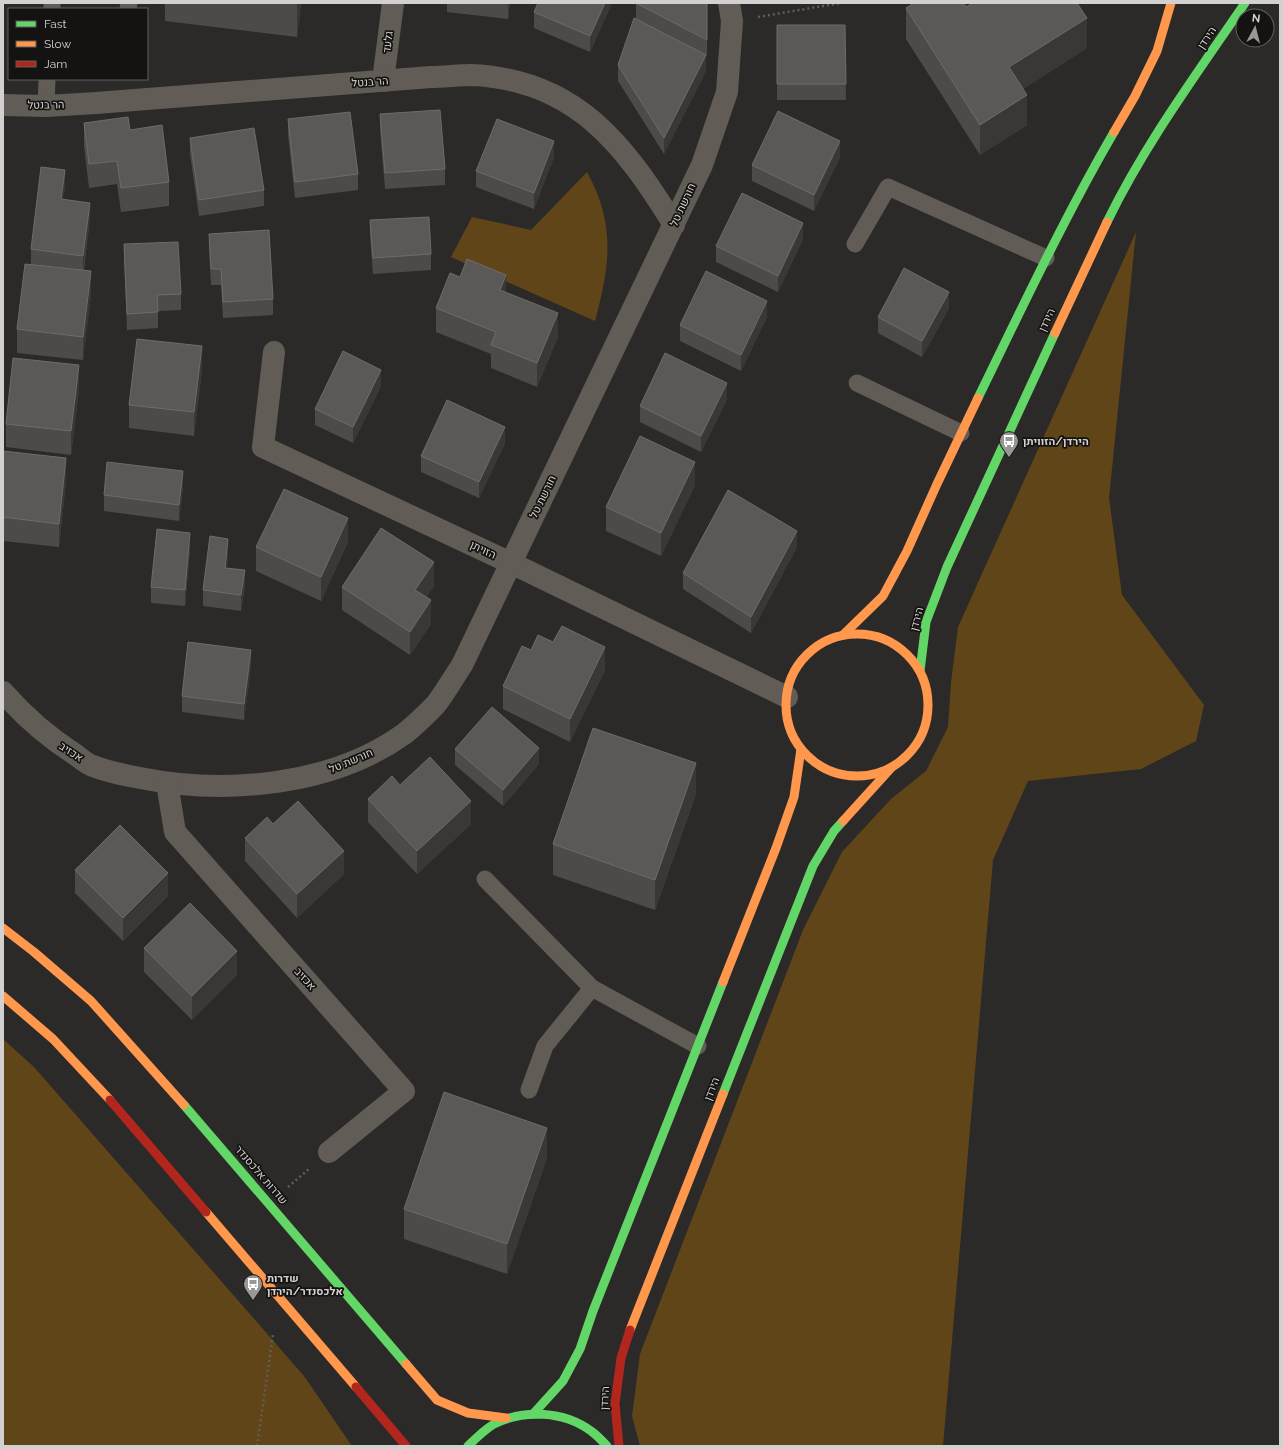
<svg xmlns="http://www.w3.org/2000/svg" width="1283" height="1449" font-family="Raleway,Heebo,sans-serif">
<rect width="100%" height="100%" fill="#2b2a28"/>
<g fill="#604519">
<path d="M587,172C616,225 610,265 595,321L451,257L472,217L531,230Z"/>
<path d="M1136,232L1109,498L1122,595L1204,705L1196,741L1141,769L1028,781L993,860L943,1446H640L632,1416L640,1354L803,930L842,852L891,799L926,771L948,727L951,682L958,627Z"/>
<path d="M3,1039L34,1067L304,1376L352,1446H3Z"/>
</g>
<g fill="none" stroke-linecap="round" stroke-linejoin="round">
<g stroke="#615d58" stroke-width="2.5" stroke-dasharray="2 3" stroke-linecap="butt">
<path d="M758,17L841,3"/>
<path d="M288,1187L309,1169"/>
<path d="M257,1446L273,1334"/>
</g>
<g stroke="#615c56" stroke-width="17">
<path d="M52,9V3"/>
<path d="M128,9L129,3"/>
<path d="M46,106L47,79"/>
<path d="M855,244L888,187L1046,258"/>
<path d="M857,383L961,433"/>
<path d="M485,879L592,988L698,1046"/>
<path d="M529,1090L545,1046L592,988"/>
</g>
<g stroke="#615c56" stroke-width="22">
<path d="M383,81L393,3"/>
<path d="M3,105L46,106L96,103L431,77C444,77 458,75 471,75C575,79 624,144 674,225"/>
<path d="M274,352L263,447L511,563L787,697"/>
<path d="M3,692C24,716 48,737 76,755C81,759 87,764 93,766C108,772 124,775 140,778C225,795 332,786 404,734C413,727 430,711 437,703C446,691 454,677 462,665L702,165L727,92L732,21L729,3"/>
<path d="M167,783L175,832L404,1091L329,1152"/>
</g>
<g stroke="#63d668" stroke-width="9">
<path d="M1107,222C1145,144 1196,75 1245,3"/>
<path d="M978,398C1022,308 1064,218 1114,132"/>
<path d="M920,671L926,622L947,567L1055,333"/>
<path d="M723,1094L813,866L834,831L843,821"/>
<path d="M184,1105L406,1364"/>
<path d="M534,1413L563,1381L580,1349L593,1311L723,982"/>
<path d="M468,1446C476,1438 484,1430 494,1424C524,1409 564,1411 591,1431C597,1435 602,1441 607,1446"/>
</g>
<g stroke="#ff974d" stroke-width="9">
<path d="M1114,132L1135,96L1157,51L1171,3"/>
<path d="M1055,333L1107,222"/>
<circle cx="857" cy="705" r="71"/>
<path d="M843,635L883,596L907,551L937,484L978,398"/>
<path d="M843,821L892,767"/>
<path d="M3,928L34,952L91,1001L184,1105"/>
<path d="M723,982L776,848L794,797L801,749"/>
<path d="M3,996L53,1039L110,1100"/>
<path d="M206,1212L356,1387"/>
<path d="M630,1330L723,1094"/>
<path d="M406,1364L437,1400L468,1413L506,1418"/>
</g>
<g stroke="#b3261e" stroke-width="9">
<path d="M110,1100L206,1212"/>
<path d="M356,1387L406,1446"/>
<path d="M619,1446L615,1404L621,1358L630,1330"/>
</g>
</g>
<g fill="#4c4b49">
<path d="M165,3H301L297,37L165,21Z"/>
<path d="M447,3H510L508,19L447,12Z"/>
<path d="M612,3L590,52L534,28V12Z"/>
<path d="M636,3L707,40V56L706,55V71L664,154L618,81V65L669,36L636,19Z"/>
<path d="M966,7L1087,48L1023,89L1027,125L980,155L906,39V8Z"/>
<path d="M777,25H845L846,100H777Z"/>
<path d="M380,114L445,169V185L385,189L380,130Z"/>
<path d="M288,119L358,174V190L295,198L288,135Z"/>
<path d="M84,123L130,130L169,182V206L121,212L117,184L89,188L84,146Z"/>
<path d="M190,138L264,190V206L199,216L190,154Z"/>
<path d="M554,157L534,209L476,187V171Z"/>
<path d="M840,157L814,211L752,181V165Z"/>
<path d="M65,186L63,200L90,219L84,270L91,295L83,360L17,353V329L31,265V249Z"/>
<path d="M370,220L431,254V270L373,274L370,236Z"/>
<path d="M209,234L273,299V315L223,318L221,285H211L209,250Z"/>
<path d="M803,239L778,292L716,262V246Z"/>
<path d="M124,244L181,294V310L158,311V328L127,330L124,260Z"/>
<path d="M460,277L558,337L537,387L491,368V354L436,332V308Z"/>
<path d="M949,308L922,357L878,333V317Z"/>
<path d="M767,317L741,371L680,341V325Z"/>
<path d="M202,370L194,436L129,428V405Z"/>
<path d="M381,386L353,443L315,425V409Z"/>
<path d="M79,389L71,455L6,447V424Z"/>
<path d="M727,399L701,452L640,422V406Z"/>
<path d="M505,443L479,498L421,472V456Z"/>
<path d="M3,451L66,481L59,547L3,541Z"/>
<path d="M695,485L661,556L606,531V507Z"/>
<path d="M183,487L179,521L104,511V495Z"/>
<path d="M348,542L321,601L256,571V547Z"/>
<path d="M797,547L751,633L683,589V573Z"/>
<path d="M190,549L185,606L151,603V587Z"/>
<path d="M228,555L227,568L245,586L241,611L203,606V590Z"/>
<path d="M434,586L426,597L431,624L410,655L342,610V587Z"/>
<path d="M553,642L605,670L570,742L503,709V686L531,650Z"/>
<path d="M251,666L244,720L182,712V696Z"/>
<path d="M455,749L539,764L503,806L455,765Z"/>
<path d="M400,785L471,824L417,874L368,822V799Z"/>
<path d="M696,794L655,910L553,875V844Z"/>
<path d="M273,824L344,874L297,918L245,861V838Z"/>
<path d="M75,870L168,896L123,941L75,893Z"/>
<path d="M144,948L237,975L192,1020L144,972Z"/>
<path d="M547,1158L507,1274L404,1239V1209Z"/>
</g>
<g fill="#393836">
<path d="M297,3H301L297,37Z"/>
<path d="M508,3H510L508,19Z"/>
<path d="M605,3H612L590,52V36Z"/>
<path d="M1087,18V48L1009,98V67Z"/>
<path d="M706,55V71L664,154V138Z"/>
<path d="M1027,95V125L980,155V125Z"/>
<path d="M554,141V157L534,209V193Z"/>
<path d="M840,141V157L814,211V195Z"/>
<path d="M65,170V186L61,215V199Z"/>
<path d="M90,203V219L83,272V256Z"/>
<path d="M803,223V239L778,292V276Z"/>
<path d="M91,271V295L83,360V337Z"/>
<path d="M506,275V298L500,290Z"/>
<path d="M949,292V308L922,357V341Z"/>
<path d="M767,301V317L741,371V355Z"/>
<path d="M558,313V337L537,387V363Z"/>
<path d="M202,346V370L194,436V412Z"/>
<path d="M79,365V389L71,455V431Z"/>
<path d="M381,370V386L353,443V427Z"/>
<path d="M727,383V399L701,452V436Z"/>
<path d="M505,427V443L479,498V482Z"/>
<path d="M66,458V481L59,547V524Z"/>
<path d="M695,462V485L661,556V533Z"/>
<path d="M183,471V487L179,521V505Z"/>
<path d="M348,518V542L321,601V577Z"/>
<path d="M797,531V547L751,633V617Z"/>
<path d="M190,533V549L185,606V590Z"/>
<path d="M228,539V555L225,584V568Z"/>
<path d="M434,562V586L415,614V590Z"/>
<path d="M245,570V586L241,611V595Z"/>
<path d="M431,600V624L410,655V632Z"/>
<path d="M605,647V670L570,742V719Z"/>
<path d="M251,650V666L244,720V704Z"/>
<path d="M539,748V764L503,806V790Z"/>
<path d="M696,763V794L655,910V880Z"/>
<path d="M471,801V824L417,874V851Z"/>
<path d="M344,851V874L297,918V894Z"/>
<path d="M168,873V896L123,941V918Z"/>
<path d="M237,951V975L192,1020V996Z"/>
<path d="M547,1128V1158L507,1274V1244Z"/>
</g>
<g fill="#5b5957" stroke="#6e6c6a">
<path d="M538,3H605L590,36L534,12Z"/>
<path d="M636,3H707V40Z"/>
<path d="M914,3H964L966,7L973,3H1077L1087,18L1009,67L1027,95L980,125L906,8Z"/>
<path d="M634,18L706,55L664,138L618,65Z"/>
<path d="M777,25H845L846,84H777Z"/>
<path d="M440,110L445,169L385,173L380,114Z"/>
<path d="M778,111L840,141L814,195L752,165Z"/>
<path d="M350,112L358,174L295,182L288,119Z"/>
<path d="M128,117L130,130L162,125L169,182L121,188L117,161L89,164L84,123Z"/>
<path d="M497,119L554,141L534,193L476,171Z"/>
<path d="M254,128L264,190L199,200L190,138Z"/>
<path d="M41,167L65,170L61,199L90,203L83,256L31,249Z"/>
<path d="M742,193L803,223L778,276L716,246Z"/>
<path d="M429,217L431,254L373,258L370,220Z"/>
<path d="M269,230L273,299L223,302L221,269H211L209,234Z"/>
<path d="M178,242L181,294L157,295L158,312L127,314L124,244Z"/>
<path d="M467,259L506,275L500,290L558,313L537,363L491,345L496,332L436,308L450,273L460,277Z"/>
<path d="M25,264L91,271L83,337L17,329Z"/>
<path d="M904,268L949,292L922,341L878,317Z"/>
<path d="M706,271L767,301L741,355L680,325Z"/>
<path d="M137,339L202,346L194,412L129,405Z"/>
<path d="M343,351L381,370L353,427L315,409Z"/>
<path d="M665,353L727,383L701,436L640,406Z"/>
<path d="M13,358L79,365L71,431L6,424Z"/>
<path d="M447,400L505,427L479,482L421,456Z"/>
<path d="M640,436L695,462L661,533L606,507Z"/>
<path d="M3,451L66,458L59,524L3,517Z"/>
<path d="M107,462L183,471L179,505L104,495Z"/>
<path d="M284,489L348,518L321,577L256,547Z"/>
<path d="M728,490L797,531L751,617L683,573Z"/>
<path d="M381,528L434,562L415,590L431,600L410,632L342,587Z"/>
<path d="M157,529L190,533L185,590L151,587Z"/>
<path d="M210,536L228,539L225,568L245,570L241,595L203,590Z"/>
<path d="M562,626L605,647L570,719L503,686L522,646L531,650L538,635L553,642Z"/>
<path d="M188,642L251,650L244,704L182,696Z"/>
<path d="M492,707L539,748L503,790L455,749Z"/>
<path d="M593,728L696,763L655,880L553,844Z"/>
<path d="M430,757L471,801L417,851L368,799L392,776L400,785Z"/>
<path d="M298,801L344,851L297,894L245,838L267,817L273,824Z"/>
<path d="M120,825L168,873L123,918L75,870Z"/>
<path d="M190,903L237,951L192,996L144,948Z"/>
<path d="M444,1092L547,1128L507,1244L404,1209Z"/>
</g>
<defs>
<g id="bus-pin" transform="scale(1)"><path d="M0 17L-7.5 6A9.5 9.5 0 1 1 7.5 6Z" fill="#989795" stroke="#141311"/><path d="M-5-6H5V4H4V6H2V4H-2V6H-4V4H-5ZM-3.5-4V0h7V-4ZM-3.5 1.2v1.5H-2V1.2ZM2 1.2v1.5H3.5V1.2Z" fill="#fff"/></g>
</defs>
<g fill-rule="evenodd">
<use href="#bus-pin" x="1009" y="441"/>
<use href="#bus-pin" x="253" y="1284"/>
</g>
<g text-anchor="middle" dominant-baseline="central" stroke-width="3.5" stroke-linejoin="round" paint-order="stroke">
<g font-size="11" fill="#d3d1cf" stroke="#141311">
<text transform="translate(1207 38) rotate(-56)">הירדן</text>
<text transform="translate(388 42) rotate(-83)">גלעד</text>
<text transform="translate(370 82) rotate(-4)">הר בנטל</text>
<text transform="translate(46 105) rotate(-1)">הר בנטל</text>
<text transform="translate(683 205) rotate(-65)">חורשת טל</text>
<text transform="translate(1047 320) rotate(-65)">הירדן</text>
<text transform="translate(543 497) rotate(-64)">חורשת טל</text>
<text transform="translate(483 550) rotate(25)">הזויתן</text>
<text transform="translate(917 619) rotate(-75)">הירדן</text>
<text transform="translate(71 752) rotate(34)">אכזיב</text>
<text transform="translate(351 761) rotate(-23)">חורשת טל</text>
<text transform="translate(305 979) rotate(48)">אכזיב</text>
<text transform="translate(712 1089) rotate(-68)">הירדן</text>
<text transform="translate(261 1175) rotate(49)">שדרות אלכסנדר</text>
<text transform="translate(605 1398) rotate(-87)">הירדן</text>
</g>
<g font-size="11" font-weight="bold" fill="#d3d1cf" stroke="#141311" text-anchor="start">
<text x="1023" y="441">הירדן/הזוויתן</text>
<text x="267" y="1278">שדרות<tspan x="267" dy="13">אלכסנדר/הירדן</tspan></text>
</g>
</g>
<rect width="1283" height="1449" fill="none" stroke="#d3d1cf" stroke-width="8"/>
<rect x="8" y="8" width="140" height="72" fill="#141311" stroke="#605f5d"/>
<rect x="16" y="21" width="20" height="6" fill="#63d668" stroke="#605f5d"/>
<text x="44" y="28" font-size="12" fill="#d3d1cf">Fast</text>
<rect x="16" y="41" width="20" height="6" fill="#ff974d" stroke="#605f5d"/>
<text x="44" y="48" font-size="12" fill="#d3d1cf">Slow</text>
<rect x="16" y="61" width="20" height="6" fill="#b3261e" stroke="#605f5d"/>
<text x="44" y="68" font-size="12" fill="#d3d1cf">Jam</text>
<g transform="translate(1255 28) rotate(7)"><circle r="19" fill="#141311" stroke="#605f5d"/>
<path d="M0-3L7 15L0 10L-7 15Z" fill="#989795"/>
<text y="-6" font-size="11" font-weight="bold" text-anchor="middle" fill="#d3d1cf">N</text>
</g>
</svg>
